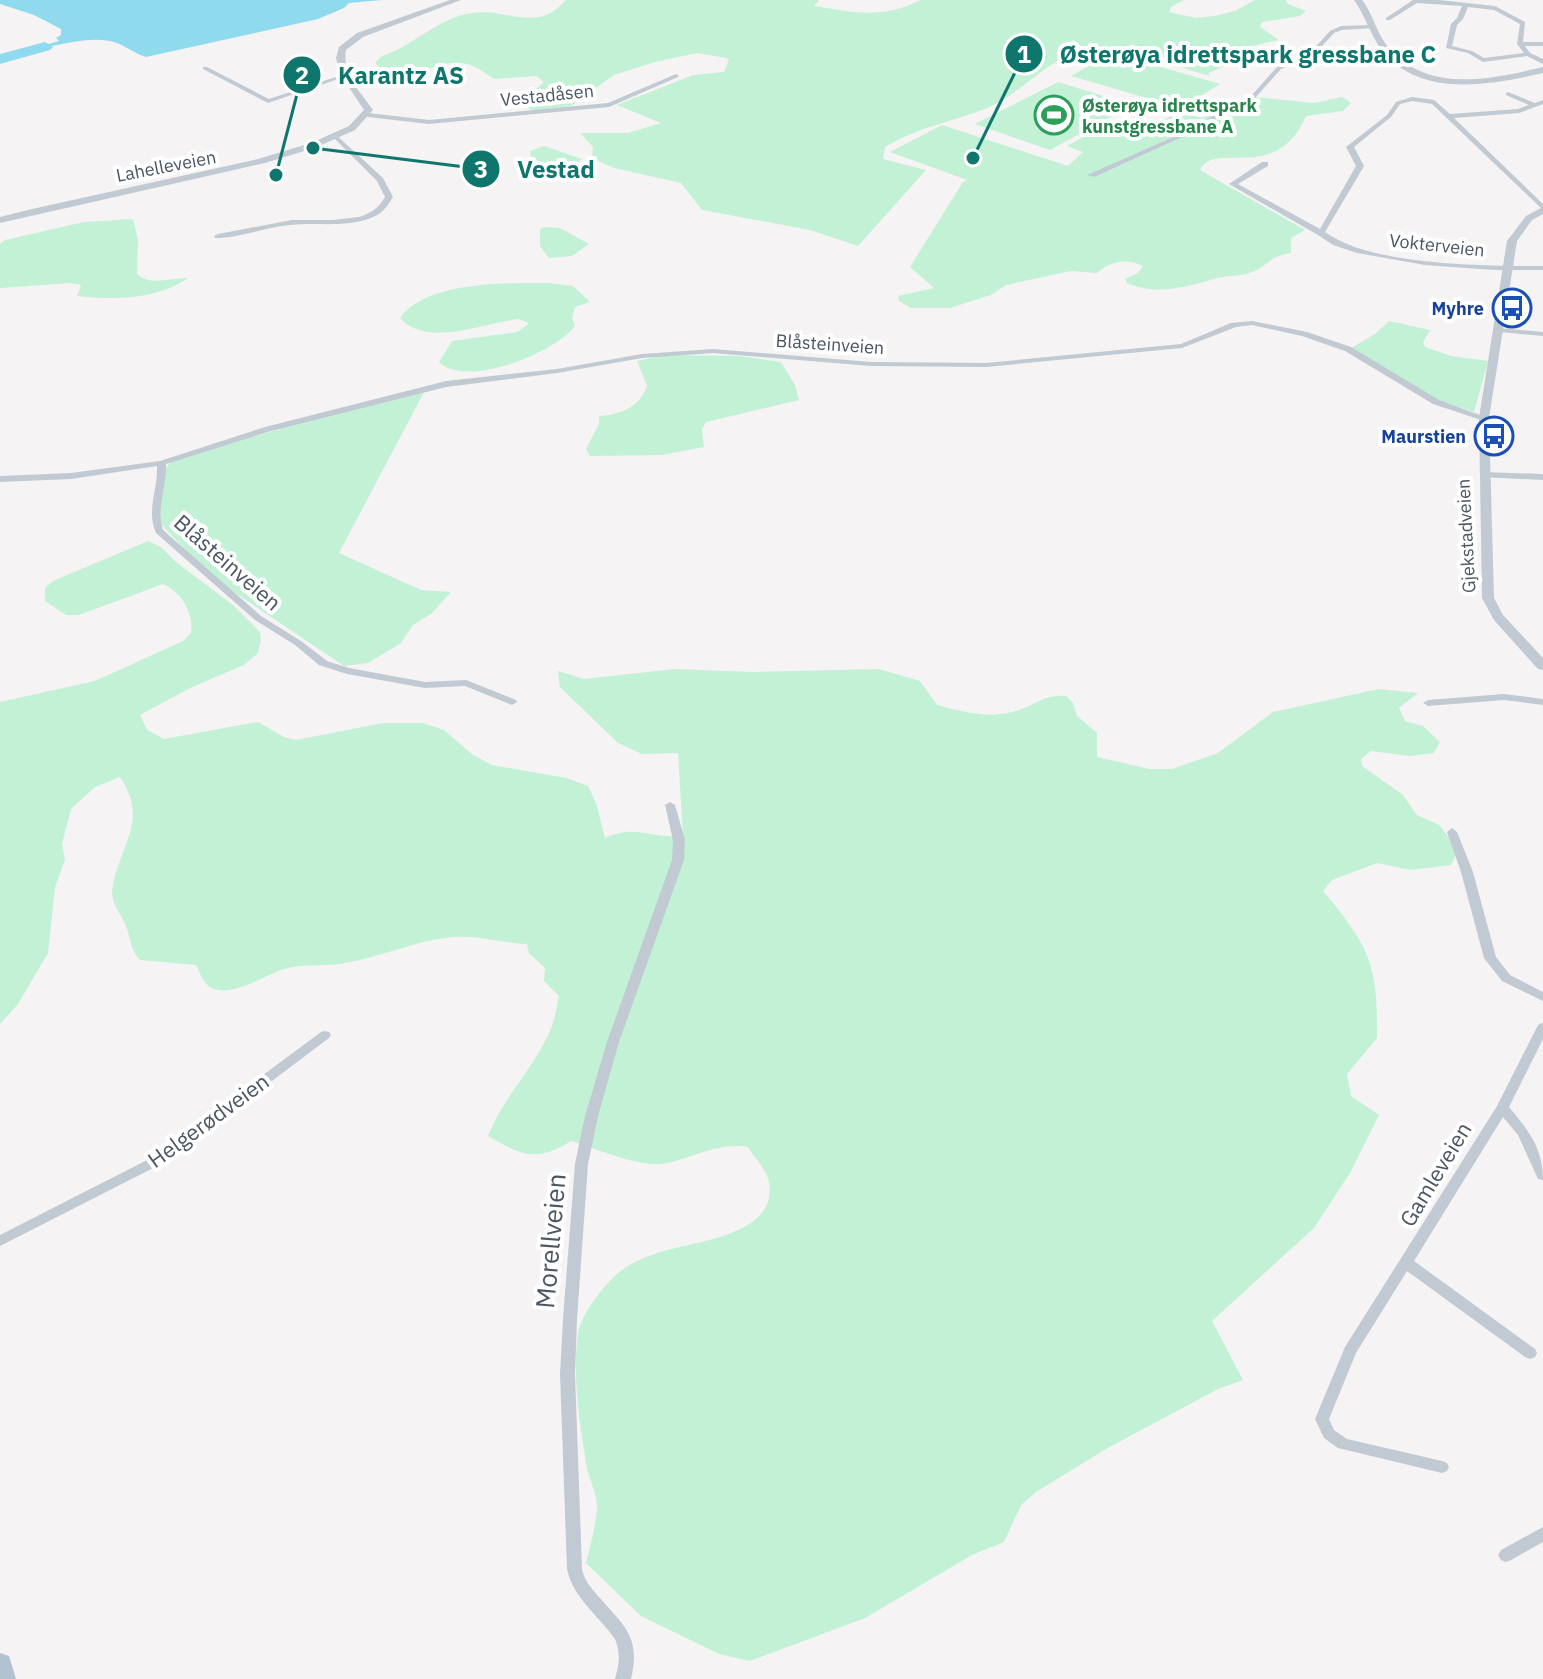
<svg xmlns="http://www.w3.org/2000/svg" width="1543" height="1679" font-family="'IBM Plex Sans',sans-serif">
<rect width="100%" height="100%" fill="#f5f3f3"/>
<g fill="#c3f1d5">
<path d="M566,0H819L814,6C857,13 881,19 921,0H1184L1171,7L1169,12L1196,18L1214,16L1235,11L1255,0H1286L1288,4L1306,11L1300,16L1262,22L1260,27L1279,40L1252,46L1246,58L1208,73L1210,76C1162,63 1105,33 1058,61C1033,75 1014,97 987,108C953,122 917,127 885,147L883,159L926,170L858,246L810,230L702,210L681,183L614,168L592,158L593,147L580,133H628L661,123L617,105L693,75L724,72L729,60L726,58L697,53L655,62L614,75L571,106L533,111L527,107L531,101L529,96L544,82L536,76L494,79C483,72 475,64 461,63C430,60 407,91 375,63L382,56C414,46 437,18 472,13C509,8 536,34 566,0Z"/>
<path d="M1112,53L1220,84L1181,108L1071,76Z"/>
<path d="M1058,82L1132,105L1050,150L975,124Z"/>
<path d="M1246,96L1314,103L1342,97L1351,103L1343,111L1306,116C1275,186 1216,139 1200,170L1305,230L1291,238V253C1269,256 1269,265 1252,272C1240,277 1226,275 1214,279C1185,287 1157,296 1127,283L1125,279L1138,273L1143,266C1127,258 1110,261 1097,273L1071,271L1006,285L991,295L950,308H911L899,301L898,296L934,288L910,267L963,182L967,180L890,152L942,125L1068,166L1083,152L1067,146L1112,121L1145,126L1181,113L1202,118L1238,103Z"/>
<path d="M544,146L582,159C566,175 548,166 531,157L530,151Z"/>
<path d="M133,219L138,240L137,274C151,287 171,277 188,278C157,300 113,300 77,296L81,285L71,283L0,288V244L5,240L84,222Z"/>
<path d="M545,227L560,228L589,244L572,256L549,258L540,246V229Z"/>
<path d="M549,283L573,286L590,302L575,307L572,318L575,326C555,353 465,389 439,362L452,341L518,332L529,323L518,319C484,323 427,348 400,318C426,281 508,283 549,283Z"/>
<path d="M1389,321L1430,330L1423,342L1425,347L1451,356L1488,361L1474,412L1431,398L1351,348L1375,334Z"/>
<path d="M666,355L739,356L781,362L795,385L799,400L706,422L702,429L704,447L662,455L590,456L586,449L599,424V416C620,415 640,407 647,386L637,361Z"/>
<path d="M424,392L339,553L421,590L451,592L431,614L413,625L401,643L368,663L344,666L228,588L194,559L161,524V476L171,461L286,427Z"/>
<path d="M148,541L161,547L176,562L233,605L260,632L261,639L258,653L244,665L190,688L140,715L147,730L164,739L258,722L284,737L296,740L383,723H423L444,730L473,755L492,765L566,778L588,786L596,803L605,838C640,823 652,841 683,835L678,753L642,754L618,743L560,687L558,671L584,679L675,669L752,672L879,669L920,681L937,705C963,712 992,720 1019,710C1037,704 1045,694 1066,696L1073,703L1077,716L1097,733V757L1150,769H1172L1218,753L1273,712L1379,689L1418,693L1399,708L1405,721L1423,726L1440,742L1434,753L1410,756L1371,751L1361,759L1362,766L1402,794L1417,815L1439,825L1451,840L1456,855L1451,865L1410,870L1377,863L1332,880L1323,891C1370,947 1378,965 1377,1038L1347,1074L1351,1096L1379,1115L1350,1173L1314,1228L1212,1321L1243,1380L1216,1390L1106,1449L1036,1492L1021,1505L1004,1542L972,1555L865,1618L750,1661L719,1654L641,1616L586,1563C590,1546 596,1527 597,1509C598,1496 590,1481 587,1468C580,1425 572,1378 578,1334C581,1316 597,1295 609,1282C623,1266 641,1258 661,1252C693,1241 778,1236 769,1183C768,1171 754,1157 748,1147C717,1142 692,1159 662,1164C638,1167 595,1148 571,1141C536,1163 521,1155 488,1136C503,1098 532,1070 549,1033C555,1021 556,1009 559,996L544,981L545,968L529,953L527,944C502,943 478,935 453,937C417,940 381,957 345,963C325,967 305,963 284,969C263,976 237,995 214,989C203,985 201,974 196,965L140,960C130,950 131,939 126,926C120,912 109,902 113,885C121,843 149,820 120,777L95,787L71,809L62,844L65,860L55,887L48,953L18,1004L0,1024V702L95,681L183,641L191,633C194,612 181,592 163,584L79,615H66L45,601V588L53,581Z"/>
</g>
<path fill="#90daee" d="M0,0H382L349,3L344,8L318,19L146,57C134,53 127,47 117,43C95,35 67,44 45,47L42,46L59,41L56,38L61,35V29L34,15L0,4Z"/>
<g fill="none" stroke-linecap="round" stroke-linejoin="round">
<path fill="#90daee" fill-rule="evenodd" d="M45,42L53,47L50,50L0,64V54Z"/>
<g fill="#c1cad2" fill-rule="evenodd">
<path d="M1413,0H1439L1495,6L1525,22L1523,42H1543V46H1525L1530,53L1543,59V64L1527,56L1483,62L1468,53L1446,48L1451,24L1457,18L1462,6L1417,3L1390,20H1386V18ZM1468,7L1494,10L1520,24L1517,44L1524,53L1484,58L1472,51L1452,46L1457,25L1463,19Z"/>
<path d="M1372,25L1375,27L1374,28L1342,30L1334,33L1314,55L1281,69L1256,97L1182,137L1094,177L1087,175L1178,135L1252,95L1277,67L1310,53L1330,31L1341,26Z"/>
<path d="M203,67H207L269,99L342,75L347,76L268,103L203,69Z"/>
<path d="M676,74L679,76L678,77L609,107L429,124L368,117L365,115L368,113L429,120L608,103Z"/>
<path d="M1508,92L1535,103L1543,100V104L1519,113L1454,118L1543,204V210L1432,104L1412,101L1400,104L1391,117L1354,147L1364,166L1325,232C1371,266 1486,266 1543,266V270H1494L1425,265L1357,253L1333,245L1318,235L1229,184L1262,162H1268V166L1238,184L1320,229L1356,166L1346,147L1387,115L1396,102L1412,97L1434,100L1450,114L1518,109L1529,105L1506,95V93Z"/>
<path d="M335,134L383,178L393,197C387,207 382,214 371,218C345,228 317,222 290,225C265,227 240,238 215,238L214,236L218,234L292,220H332L359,217C371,213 379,208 385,197L377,181L332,136Z"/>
<path d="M1252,321L1307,332L1351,347L1439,400L1488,418L1487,420H1481L1433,404L1345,351L1302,336L1252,325L1236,327L1182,348L986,367L871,366L713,353L642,358L557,373L446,387L271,431L166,464C167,487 156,508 163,530L261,616L301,641L327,661L349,668L425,682L466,680L516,700L517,702L512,705L465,686L425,688L347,674L319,665L295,645L255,620L156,533C146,511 158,489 157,466L71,479L0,482V476L71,473L160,461L265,427L446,381L557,369L642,354L713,349L871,362L986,363L1181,344L1231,323Z"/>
<path d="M1497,328L1543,332V336L1500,332H1497Z"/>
<path d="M1483,472L1543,474V480L1480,477V473Z"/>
<path d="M1504,694L1543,699V705L1504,700L1428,706L1423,703L1428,700Z"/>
<path d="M670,802L675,805L685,840L684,860L619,1042L598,1116L588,1164L577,1319L575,1374L582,1569C584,1580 591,1588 598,1596C624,1626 641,1636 631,1679H615C619,1665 621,1653 615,1639C599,1616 573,1598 567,1569L560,1374L563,1319L575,1164L585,1116L607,1042L672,860L673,840L665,805Z"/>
<path d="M1452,828L1457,832L1473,872L1496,957L1510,975L1543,992V1001L1502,981L1484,958L1461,872L1447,832Z"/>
<path d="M1543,1023V1039L1509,1107C1529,1131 1543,1148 1543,1180L1538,1179L1518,1135L1503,1117L1414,1261L1535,1349L1537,1353L1535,1357L1530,1359L1525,1357L1407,1271L1356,1353L1329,1419L1334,1430L1347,1439L1442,1461L1447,1463L1449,1467L1447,1471L1442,1473L1338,1448L1324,1438L1315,1419L1345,1347L1497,1106L1537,1027L1539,1024Z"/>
<path d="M325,1031L329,1032L331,1035L329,1038L163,1163L0,1246V1235L153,1157L321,1032Z"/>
<path d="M1543,1527V1542L1511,1560L1506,1562L1501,1560L1498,1555L1501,1550Z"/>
</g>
<g fill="#c1cad2" fill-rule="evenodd">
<path d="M450,0H461L363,37L346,50C342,75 360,91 373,110L355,130L317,147L265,163L0,223V217L32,209L258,159L311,143L349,126L364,110L340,74L336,58L339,47L357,33Z"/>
<path d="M1354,0H1362L1365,4C1374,18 1378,36 1389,48C1428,94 1492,79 1543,67V73C1490,85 1419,99 1381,49C1370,34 1365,15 1354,0Z"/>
<path d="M1543,207V214L1532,220L1517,241L1489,418L1494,598L1503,615L1543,658V670L1538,669L1494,620L1482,598L1479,418L1507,241L1526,216Z"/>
</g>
<path fill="#b3c2d1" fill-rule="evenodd" d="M0,1653L9,1656L16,1679H0Z"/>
</g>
<defs>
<g id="stadium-ring" transform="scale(2)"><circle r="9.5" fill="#fff" stroke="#2e9e5b" stroke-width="1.5"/><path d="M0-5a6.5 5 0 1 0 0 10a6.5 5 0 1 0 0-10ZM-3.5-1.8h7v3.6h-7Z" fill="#2e9e5b"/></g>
<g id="bus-ring" transform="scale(2)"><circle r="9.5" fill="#fff" stroke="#1a4fb4" stroke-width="1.5"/><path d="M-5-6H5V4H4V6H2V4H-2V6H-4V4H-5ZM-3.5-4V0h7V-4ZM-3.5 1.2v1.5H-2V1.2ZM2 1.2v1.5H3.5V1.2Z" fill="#1a4fb4"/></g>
</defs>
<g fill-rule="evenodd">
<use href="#stadium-ring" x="1054" y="115"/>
<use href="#bus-ring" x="1512" y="308"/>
<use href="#bus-ring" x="1494" y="436"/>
</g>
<g text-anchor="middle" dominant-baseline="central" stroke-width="8" stroke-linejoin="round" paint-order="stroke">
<g font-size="18" fill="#4a5661" stroke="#fff">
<text transform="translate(547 95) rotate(-6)">Vestadåsen</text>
<text transform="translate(166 166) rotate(-11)">Lahelleveien</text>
<text transform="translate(1437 245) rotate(6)">Vokterveien</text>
<text transform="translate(830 344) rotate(4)">Blåsteinveien</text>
<text transform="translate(1466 536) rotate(-93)">Gjekstadveien</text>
</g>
<g font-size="18" font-weight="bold" fill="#27864d" stroke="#fff" text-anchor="start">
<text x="1082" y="105">Østerøya idrettspark<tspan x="1082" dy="21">kunstgressbane A</tspan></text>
</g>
<g font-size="18" font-weight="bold" fill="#164399" stroke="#fff" text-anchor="end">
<text x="1484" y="308">Myhre</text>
<text x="1466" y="436">Maurstien</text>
</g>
<g font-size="22" fill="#4a5661" stroke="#fff">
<text transform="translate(228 562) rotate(41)">Blåsteinveien</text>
<text transform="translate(208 1120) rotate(-36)">Helgerødveien</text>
<text transform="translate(1435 1174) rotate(-59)">Gamleveien</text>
</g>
<g font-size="26" fill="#4a5661" stroke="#fff">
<text transform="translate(550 1241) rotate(-85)">Morellveien</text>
</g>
</g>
<path fill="none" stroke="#0f766e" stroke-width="3" d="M973 158L1024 54M276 175L302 75M313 148L481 169"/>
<g fill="#0f766e" stroke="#fff" stroke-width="3">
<circle cx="973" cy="158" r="8"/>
<circle cx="276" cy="175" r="8"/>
<circle cx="313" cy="148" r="8"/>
<circle cx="1024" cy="54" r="20"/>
<circle cx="302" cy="75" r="20"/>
<circle cx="481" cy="169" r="20"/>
</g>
<g font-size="24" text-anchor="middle" font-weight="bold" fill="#fff">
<text x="1024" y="63">1</text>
<text x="302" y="84">2</text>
<text x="481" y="178">3</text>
</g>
<g font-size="24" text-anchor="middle" font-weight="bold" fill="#0f766e" stroke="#fff" stroke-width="8" stroke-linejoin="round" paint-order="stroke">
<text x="1248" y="63">Østerøya idrettspark gressbane C</text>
<text x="401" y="84">Karantz AS</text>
<text x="556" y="178">Vestad</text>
</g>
</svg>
